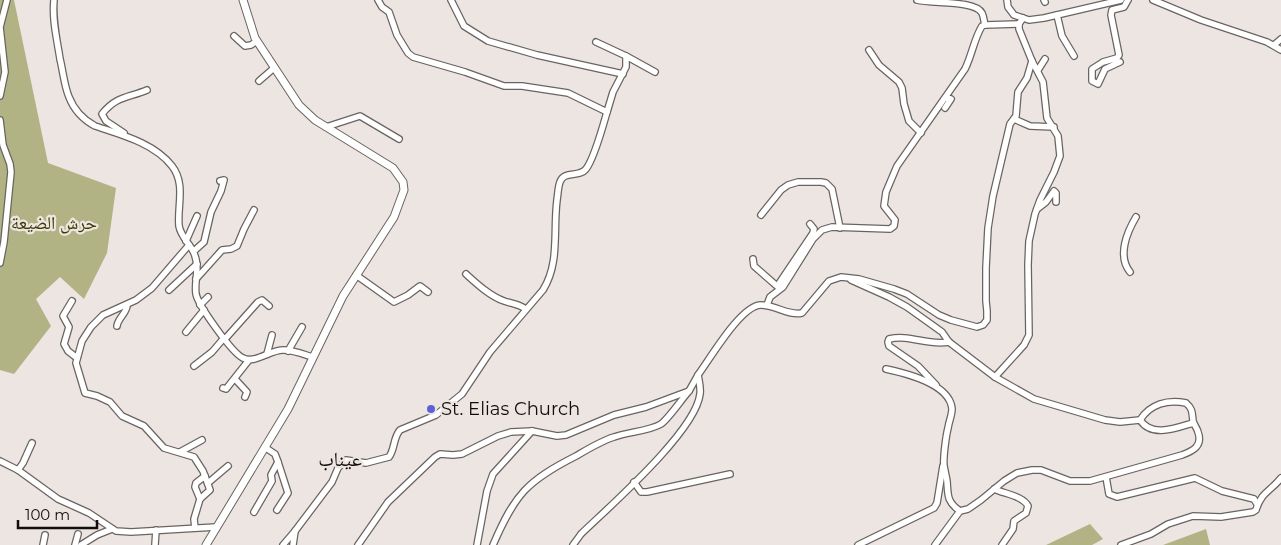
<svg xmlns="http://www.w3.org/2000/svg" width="1281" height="545" font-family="Montserrat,'Noto Naskh Arabic',sans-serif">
<rect width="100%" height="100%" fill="#ece5e1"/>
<g fill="#b1b385">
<path d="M0,0H14L48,163L116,188L107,253L84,299L60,277L36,299L51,326L14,374L0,370Z"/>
<path d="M1090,524L1103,539L1092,545H1046Z"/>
<path d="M1206,529L1210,545H1163Z"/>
</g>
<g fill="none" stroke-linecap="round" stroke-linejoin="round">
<g stroke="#6a6460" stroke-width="8">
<g id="minor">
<path d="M54,0C52,20 57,39 60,59C63,71 64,85 69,97C74,110 84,120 95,126C122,135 154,143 172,166C186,184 177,206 179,226C181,238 192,245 195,256C200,269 194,281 196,294C198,305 232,353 243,358C255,364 270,350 283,350C293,350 303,354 312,357"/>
<path d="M378,0L382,7L389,12L397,35L408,53L413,57L465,72L504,86H522L568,93L607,112L613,92L626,67V56L596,42"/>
<path d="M451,0L464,26L488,41L537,55L623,74"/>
<path d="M917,0C932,4 975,0 982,13C984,17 984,22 985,25"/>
<path d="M1007,0L1008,7L1014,15L1029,20L1044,18L1121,0"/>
<path d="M1044,0L1045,2"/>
<path d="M1153,0L1201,20L1267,42L1281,50"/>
<path d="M1057,15L1062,36L1074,56"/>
<path d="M234,36L245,46L251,45L257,41"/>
<path d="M1274,45L1281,39"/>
<path d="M869,50L879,65L899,82L902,88L904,104L909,121L921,133"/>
<path d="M626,56L655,72"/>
<path d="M1120,62L1105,69L1098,84L1092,81V69L1103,62L1117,58L1119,55L1111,15L1112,10L1124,7L1128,0"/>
<path d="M1038,70L1045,59"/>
<path d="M259,81L274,68"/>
<path d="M0,96L5,72L0,27L7,0"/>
<path d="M945,108L951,99L946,98"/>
<path d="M1014,119L1030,126L1054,127"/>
<path d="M0,120L3,145L10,164L11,172L4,242L0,263"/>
<path d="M326,127L360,116L399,139"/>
<path d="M124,133L106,121L102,114C116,96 128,98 147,90"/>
<path d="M1037,209L1046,202L1054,191L1056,193V202"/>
<path d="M761,215L781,190L788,185L798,182H821L826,183L832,189L840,228"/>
<path d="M186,241L197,216"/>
<path d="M189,245L152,288L136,300L103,315L91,327L82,341L76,363L85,393L97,396L110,402L122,416L144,426L164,448L194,457L203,471L210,490L200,499L194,519L195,528"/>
<path d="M194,251L204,242L211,212L221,191L224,180L220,181"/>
<path d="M753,259L754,266L778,287"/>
<path d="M1130,272C1117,256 1127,232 1136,217"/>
<path d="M466,274C477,284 490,296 504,301C513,304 518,304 526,309"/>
<path d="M356,275L394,302L408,295L420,286L428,292"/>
<path d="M196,279L222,250L231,249L237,246L244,229L254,210"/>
<path d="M851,280L889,297L907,307L942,332L949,342L995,377L1034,399L1105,420L1120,422L1140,420C1152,438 1176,428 1193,423"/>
<path d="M778,285L813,233L814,229L810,224"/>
<path d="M169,290L197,264"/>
<path d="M72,301L63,316L69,327L64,344L68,351L77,358"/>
<path d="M200,305L208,297"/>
<path d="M767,305L770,297L783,287L813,239L822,230L832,227L890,229L894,226L895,220L884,206L886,192L897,166L965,69C972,55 974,39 982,26L985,25L1019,24"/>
<path d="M117,326C118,318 127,313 127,305"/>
<path d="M186,332L204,310"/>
<path d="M225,339L258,302L262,300L269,306"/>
<path d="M288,351L302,327"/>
<path d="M267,354L272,335"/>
<path d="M194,366L212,352L224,338"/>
<path d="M886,369C905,373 950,384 952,409C952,415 949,421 948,428C946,436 943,458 944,466C945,471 946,476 947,481C948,496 947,502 960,511"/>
<path d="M995,377L1024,345L1029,335L1028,265L1029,241L1035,214L1040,200L1054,172L1060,156L1058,136L1047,118L1043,82L1032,61L1019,29V24L1023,18"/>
<path d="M235,379L247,392L245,397"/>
<path d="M936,385L918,366L889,346L888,342L889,339C910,334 927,346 949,342"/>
<path d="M223,388L226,389L249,360"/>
<path d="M180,452L202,440"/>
<path d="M0,461L18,470L58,499L89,513L116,531L131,532L216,527"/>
<path d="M18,470L23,463L32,443"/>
<path d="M1106,477L1109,494L1117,497L1195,478L1222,491L1254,499L1257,504"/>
<path d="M634,482L641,492H647L730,474"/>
<path d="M208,483L228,466"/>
<path d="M994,489C1005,494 1023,496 1028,506L1026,513L1014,521L1013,529L1002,545"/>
<path d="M200,499L195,487L196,483L205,476"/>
<path d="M277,510L288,493L278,462"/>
<path d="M254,512L272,481L271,475L278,462L275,454L266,448"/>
<path d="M295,531L332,482L338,468L346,460L366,463L389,457C395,449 393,438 400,430L436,415L462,394L490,352L543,290C560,263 553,231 557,200C558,194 558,187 560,182C564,170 579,178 586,169C594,159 603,126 607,112"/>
<path d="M43,545L45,535"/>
<path d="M75,545L78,534"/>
<path d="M81,545L97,535L112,529"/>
<path d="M155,545L156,530"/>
<path d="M283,545L295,531L293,545"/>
<path d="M358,545L388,502L435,457L440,454L453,455L462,454L498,436L511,432L532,431L557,436L566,435L614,415L646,407L689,391L698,375"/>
<path d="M477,545L487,491L493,474L532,431"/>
<path d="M493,545C515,494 527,481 576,456C588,449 601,441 614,437C627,432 650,431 661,424C669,418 681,400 689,391"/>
<path d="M573,545L581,534C609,507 696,431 700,394C701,388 699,381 698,375C710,359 741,305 761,305C776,305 788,316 802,313L829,281L841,277L859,279L894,289L907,294L939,315L951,320L977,327L983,325L987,320V311L986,301V268L988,228L993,196L1010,124L1016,116L1018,92L1027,78L1032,61"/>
<path d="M858,545L934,508L937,503L943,466"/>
<path d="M935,545L960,511L968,509L981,500L1004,481L1017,473L1032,470H1041L1070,481H1090L1182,455C1193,451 1203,446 1198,432C1197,428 1194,425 1193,421C1192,413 1193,409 1186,403C1168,399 1150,404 1140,420"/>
<path d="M1121,545L1151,534L1168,524L1193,516L1221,517L1253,512L1256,510C1261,492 1271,491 1281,478"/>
</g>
</g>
<g stroke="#6a6460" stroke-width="9">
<path id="major" d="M206,545L288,409L343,296L394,217L404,190L403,182L393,168L315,120L299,105L255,38L243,0"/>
</g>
<use href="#minor" stroke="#fff" stroke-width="5.5"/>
<use href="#major" stroke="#fff" stroke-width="7"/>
</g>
<circle fill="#5a61d9" stroke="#ece5e1" stroke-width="2" cx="431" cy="409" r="5"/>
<g text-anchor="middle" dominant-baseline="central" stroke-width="4.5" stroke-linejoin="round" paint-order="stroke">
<g font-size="18" fill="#3a3a00" stroke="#ece5e1">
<text x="54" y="223">حرش الضيعة</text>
</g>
<g font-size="18" fill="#100e0c" stroke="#ece5e1" text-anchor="start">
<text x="441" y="409">St. Elias Church</text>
</g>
<g font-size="20" fill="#100e0c" stroke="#ece5e1">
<text x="340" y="459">عيناب</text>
</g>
</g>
<path d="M18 520v8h79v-8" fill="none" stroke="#100e0c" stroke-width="2.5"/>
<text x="25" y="520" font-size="15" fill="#100e0c" stroke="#ece5e1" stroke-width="4" paint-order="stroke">100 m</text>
</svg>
